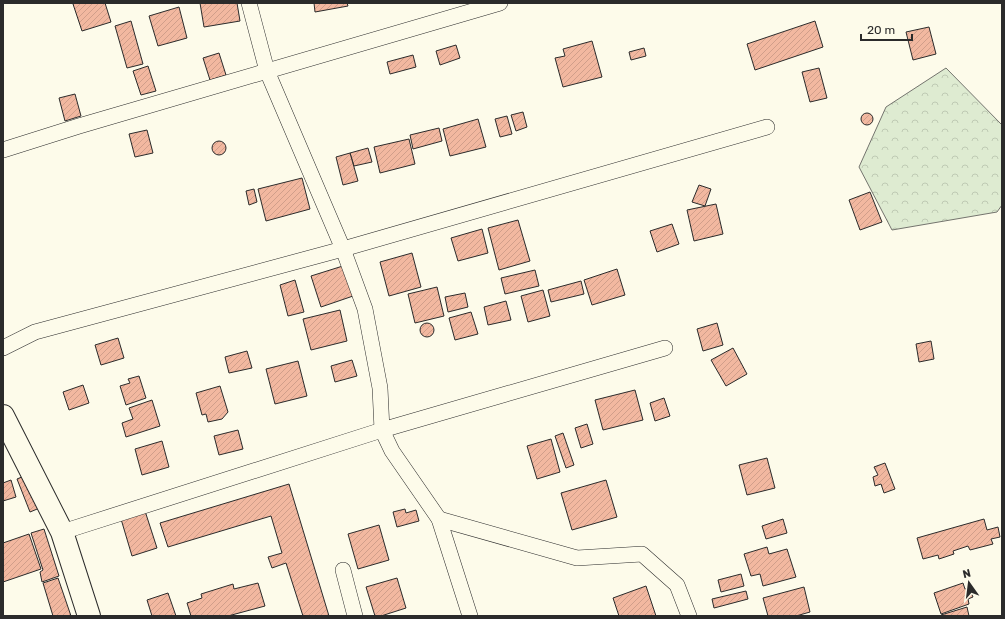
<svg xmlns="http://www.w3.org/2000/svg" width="1005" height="619" font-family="Rubik,sans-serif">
<defs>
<pattern id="forest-crowns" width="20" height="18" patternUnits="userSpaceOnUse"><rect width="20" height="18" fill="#deebd1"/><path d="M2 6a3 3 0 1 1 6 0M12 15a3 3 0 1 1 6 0" fill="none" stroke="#bfcab4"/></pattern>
<pattern id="building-hatch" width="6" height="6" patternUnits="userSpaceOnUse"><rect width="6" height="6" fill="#f2b8a0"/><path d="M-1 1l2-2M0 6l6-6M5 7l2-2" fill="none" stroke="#d09e8a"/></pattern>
</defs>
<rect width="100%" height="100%" fill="#fdfbea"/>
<path fill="url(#forest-crowns)" stroke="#74746e" d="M946,68L1002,125V205L997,212L892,230L859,167L886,107Z"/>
<g fill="url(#building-hatch)" stroke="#2b2b2b">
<path d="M75,3H105L111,22L82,31L73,4Z"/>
<path d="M200,3H237L240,21L204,27Z"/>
<path d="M314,3H347L348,6L315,12Z"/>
<path d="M179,7L187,38L158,46L149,16Z"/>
<path d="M131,21L143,64L127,68L115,26Z"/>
<path d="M815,21L823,47L755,70L747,44Z"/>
<path d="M929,27L936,54L913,60L906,32Z"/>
<path d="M592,41L602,77L563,87L555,58L565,56L563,49Z"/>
<path d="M456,45L460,58L440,65L436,51Z"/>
<path d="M644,48L646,56L631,60L629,52Z"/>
<path d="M219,53L226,75L210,80L203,58Z"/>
<path d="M413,55L416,67L390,74L387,62Z"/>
<path d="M148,66L156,91L141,95L133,71Z"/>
<path d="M819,68L827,98L810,102L802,72Z"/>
<path d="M75,94L81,116L65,121L59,98Z"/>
<path d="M523,112L527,127L516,131L511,115Z"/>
<circle cx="867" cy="119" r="6"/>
<path d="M507,116L512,134L500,137L495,119Z"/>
<path d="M478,119L486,147L450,156L443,129Z"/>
<path d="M439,128L442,141L413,149L410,135Z"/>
<path d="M147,130L153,153L135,157L129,134Z"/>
<path d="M409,139L415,164L380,173L374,147Z"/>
<circle cx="219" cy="148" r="7"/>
<path d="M368,148L372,162L354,166L350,153Z"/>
<path d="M350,153L358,181L343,185L336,157Z"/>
<path d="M302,178L310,209L266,221L258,189Z"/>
<path d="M699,185L711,189L705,206L692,202Z"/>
<path d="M254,189L257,202L249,205L246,191Z"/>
<path d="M870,192L882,222L860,230L849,200Z"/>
<path d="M716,204L723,234L694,241L687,210Z"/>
<path d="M518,220L530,261L499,270L488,228Z"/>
<path d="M672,224L679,244L657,252L650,231Z"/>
<path d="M482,229L488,253L458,261L451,238Z"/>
<path d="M412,253L421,287L389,296L380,262Z"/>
<path d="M346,265L356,295L321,307L311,276Z"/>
<path d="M617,269L625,295L592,305L584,280Z"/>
<path d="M535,270L539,286L505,294L501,278Z"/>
<path d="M295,280L304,312L288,316L280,285Z"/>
<path d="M581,281L584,294L551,302L548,290Z"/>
<path d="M437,287L444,316L415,323L408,294Z"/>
<path d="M543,290L550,316L528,322L521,296Z"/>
<path d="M465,293L468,307L448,312L445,297Z"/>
<path d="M506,301L511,320L488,325L484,307Z"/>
<path d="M340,310L347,341L311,350L303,319Z"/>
<path d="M471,312L478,334L455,340L449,318Z"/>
<path d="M717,323L723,345L703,351L697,329Z"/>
<circle cx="427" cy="330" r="7"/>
<path d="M118,338L124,358L101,365L95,345Z"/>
<path d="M931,341L934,359L919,362L916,344Z"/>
<path d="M733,348L747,374L726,386L711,360Z"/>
<path d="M247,351L252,368L229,373L225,357Z"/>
<path d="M352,360L357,376L335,382L331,366Z"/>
<path d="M298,361L307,396L275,404L266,369Z"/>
<path d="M139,376L146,398L126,405L120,386L130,383L128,379Z"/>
<path d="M83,385L89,403L69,410L63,392Z"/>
<path d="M220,386L228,412L222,419L208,422L206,414L202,415L196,393Z"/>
<path d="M635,390L643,420L603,430L595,400Z"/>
<path d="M664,398L670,416L655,421L650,403Z"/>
<path d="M152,400L160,426L126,437L122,423L133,419L129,408Z"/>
<path d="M587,424L593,444L581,448L575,428Z"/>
<path d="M238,430L243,449L219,455L214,436Z"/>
<path d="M563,433L574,465L566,468L555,436Z"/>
<path d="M551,439L560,472L537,479L527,446Z"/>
<path d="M162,441L169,467L142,475L135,449Z"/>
<path d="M767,458L775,488L747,495L739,465Z"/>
<path d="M885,463L895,489L884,493L881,484L875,486L873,477L878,475L874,467Z"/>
<path d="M29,474L42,507L30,512L17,479Z"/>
<path d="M11,480L16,497L3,501V483Z"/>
<path d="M606,480L617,517L572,530L561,493Z"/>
<path d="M289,484L329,616H303L286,563L272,568L268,557L282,553L271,516L168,547L160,523Z"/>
<path d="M405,509L406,513L416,510L419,521L397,527L393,512Z"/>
<path d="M145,511L157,548L132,556L121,519Z"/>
<path d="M783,519L787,533L766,539L762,526Z"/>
<path d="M984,519L987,530L998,527L1000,537L991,539L993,544L970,550L968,546L953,551L954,554L939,559L938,555L923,559L917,538Z"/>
<path d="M379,525L389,560L358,569L348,534Z"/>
<path d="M44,529L59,576L42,582L40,572L43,570L31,533Z"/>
<path d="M29,534L41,569L3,582V543Z"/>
<path d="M767,547L769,554L787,549L796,577L763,586L760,574L751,576L744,554Z"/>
<path d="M741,574L744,586L721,592L718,580Z"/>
<path d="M58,578L71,616H53L43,583Z"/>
<path d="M397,578L406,608L381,616H375L366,587Z"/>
<path d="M258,583L265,606L228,616H191L187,603L202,598L201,594L233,584L234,589Z"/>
<path d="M963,583L965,589L969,588L973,597L968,599L969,604L941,614L934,593Z"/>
<path d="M646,586L656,616H619L613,598Z"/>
<path d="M804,587L810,612L796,616H768L763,598Z"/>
<path d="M746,591L748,599L714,608L712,599Z"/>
<path d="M168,593L176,616H152L147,600Z"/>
<path d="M967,607L969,616H942L941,615Z"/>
</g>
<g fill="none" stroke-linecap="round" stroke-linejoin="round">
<g stroke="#2b2b2b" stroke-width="16">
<g id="street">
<path d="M249,3L267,71L343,249L365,309L380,388L382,430L392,451L439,519L470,616"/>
<path d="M3,150L79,126L500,3"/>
<path d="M3,348L35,332L343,249L767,127"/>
<path d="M439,519L577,558L642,554L677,585L689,616"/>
<path d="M62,532L382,430L665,348"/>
<path d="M343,570L355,616"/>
</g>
</g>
<g stroke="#2b2b2b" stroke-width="24">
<path id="highway" d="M3,416L62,532L89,616"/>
</g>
<use href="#street" stroke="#fdfbea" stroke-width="15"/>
<use href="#highway" stroke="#fdfbea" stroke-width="22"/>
</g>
<rect width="1005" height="619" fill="none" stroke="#2b2b2b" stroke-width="8"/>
<g transform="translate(969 583) rotate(346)" stroke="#fdfbea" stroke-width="3" paint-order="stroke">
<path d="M0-3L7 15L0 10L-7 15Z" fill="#2b2b2b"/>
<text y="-6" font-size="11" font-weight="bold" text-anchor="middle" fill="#2b2b2b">N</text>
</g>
<path d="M861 34v6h51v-6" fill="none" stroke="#2b2b2b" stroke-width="2"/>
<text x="867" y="34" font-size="12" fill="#2b2b2b" stroke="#fdfbea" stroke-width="3" paint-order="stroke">20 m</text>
</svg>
